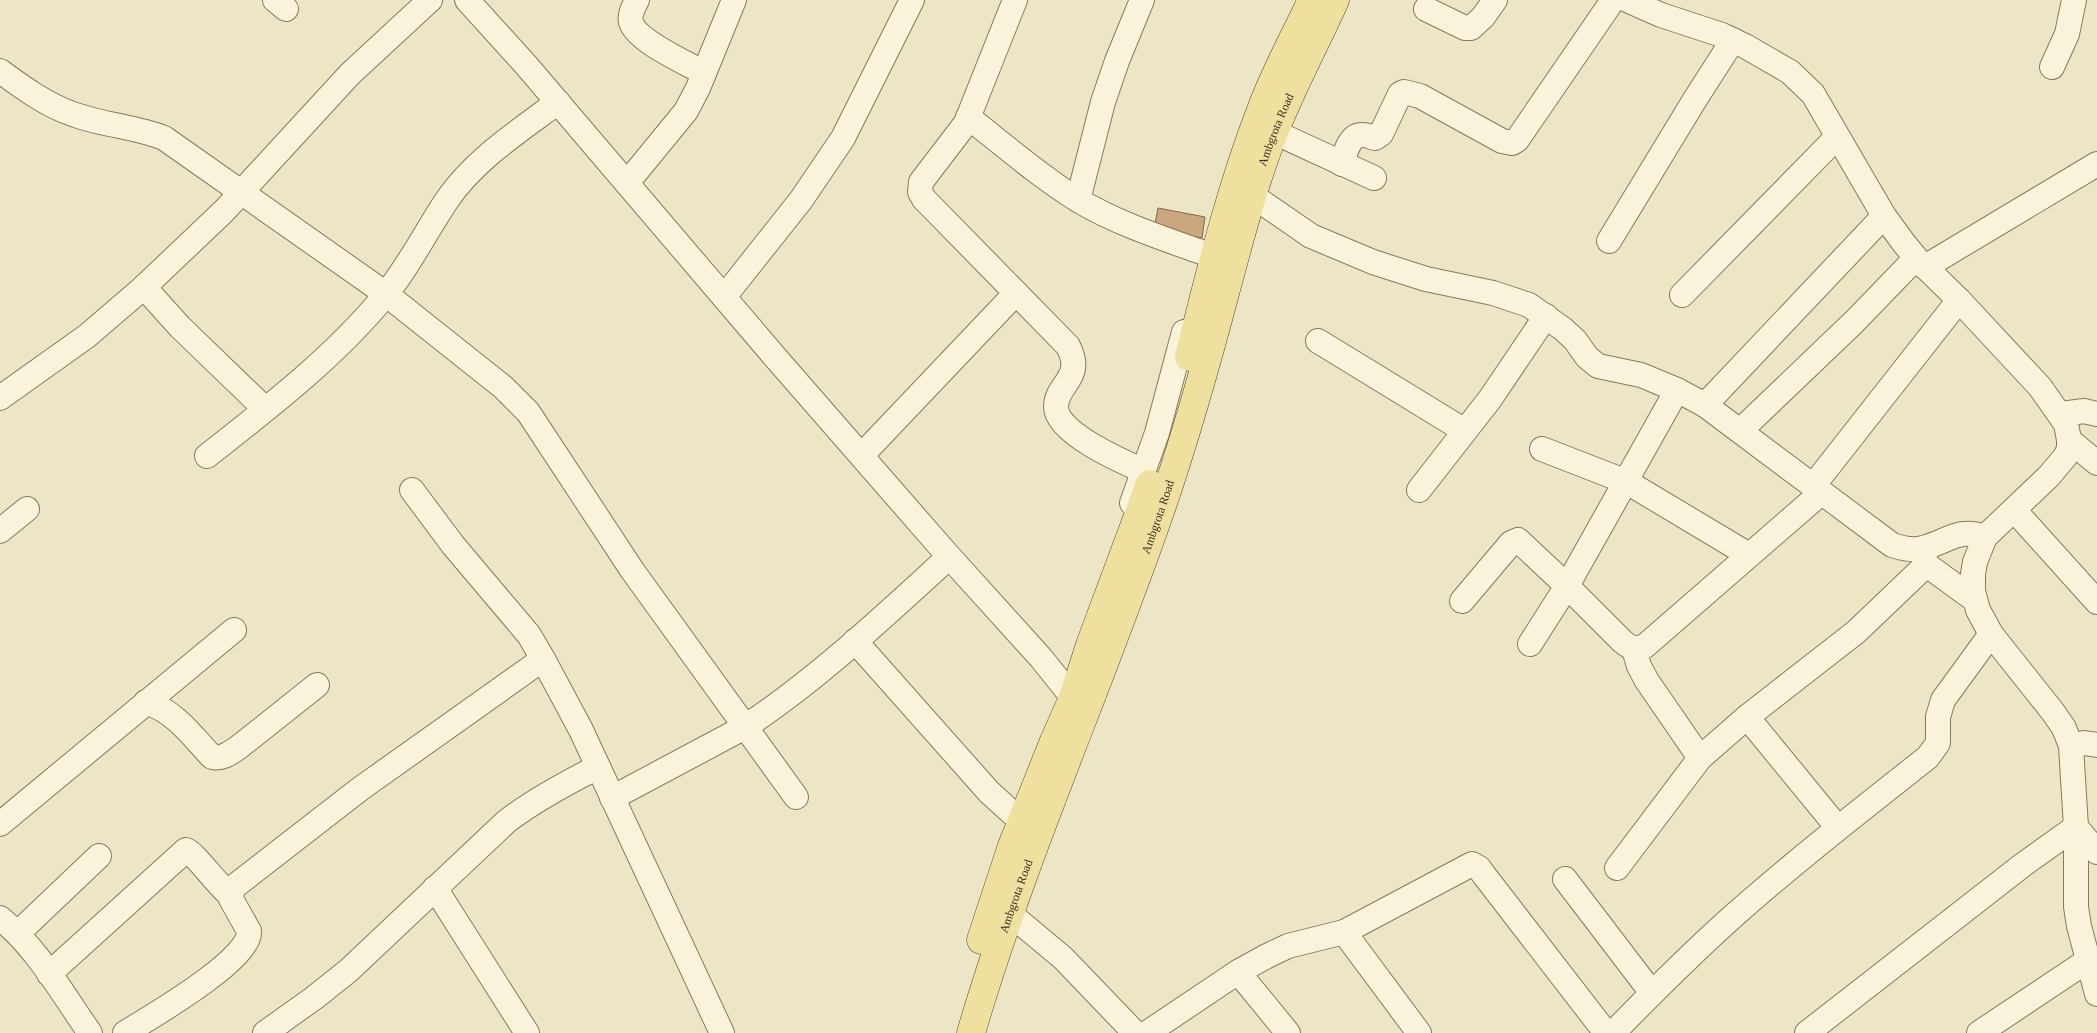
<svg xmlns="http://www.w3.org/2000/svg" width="2097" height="1033" font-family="'Times New Roman',serif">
<rect width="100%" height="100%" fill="#ede6c6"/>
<path fill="#caa77e" stroke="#876643" d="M1158,208L1205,217L1202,238L1154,229Z"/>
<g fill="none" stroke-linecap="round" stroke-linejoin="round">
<g stroke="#88795c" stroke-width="26">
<g id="minor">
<path d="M275,0L286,9"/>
<path d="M467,0L526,65L775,357L946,553L1041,658L1073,698"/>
<path d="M637,0C634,6 629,15 631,22C636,41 687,63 704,73"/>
<path d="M1015,0L966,123L921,182L920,192L924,199L1068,346C1085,379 1056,383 1056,407C1056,433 1123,462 1144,471"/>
<path d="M1627,0L1661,15L1722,35L1745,46L1790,72L1813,94L1884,216L1903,242L1916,258L1959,300L2040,387L2066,424L2069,440V449L2065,457L2049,476L1985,537L1975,562L1973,574V591L1978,610L1991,634L2053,712L2064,728L2071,746L2076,827V907L2079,926L2097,994"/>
<path d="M1426,9L1465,28H1471L1483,17L1495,0"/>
<path d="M2052,67L2067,34L2074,0"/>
<path d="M0,71C22,87 45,104 70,113C100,125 133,126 164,138L386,294L503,387L528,412L632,570L796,797"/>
<path d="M968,117C1004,145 1039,176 1078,200C1116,223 1162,238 1204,253"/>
<path d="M1274,132L1374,178"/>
<path d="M1342,164C1345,154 1349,134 1363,135C1367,135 1371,137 1375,138L1381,134L1400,94L1404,92L1420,96L1502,141L1512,143L1517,140L1613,0"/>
<path d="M627,183L686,111L698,88L734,0"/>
<path d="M1253,196L1311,236L1373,262L1426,279L1493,293L1529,305L1563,329L1575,340L1587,357L1598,366L1641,375L1677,390L1705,405L1892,545C1901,548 1913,551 1923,548C1947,542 1959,527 1985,537"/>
<path d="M1078,200L1103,102L1117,61L1142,0"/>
<path d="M1609,241L1694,101L1733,40"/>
<path d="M1925,267L2097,164"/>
<path d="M144,287L180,327L265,409"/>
<path d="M1682,295L1837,137"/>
<path d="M724,297L801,200L843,138L912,0"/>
<path d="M1318,341L1465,431"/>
<path d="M0,398L87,336L144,287L224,211L350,74L430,0"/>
<path d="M1705,405L1884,216"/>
<path d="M2061,414L2084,411L2097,414"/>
<path d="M1740,431L1854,322L1916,258"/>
<path d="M2069,440L2097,463"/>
<path d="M1542,449L1627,482L1749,555"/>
<path d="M862,455L1016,293"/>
<path d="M207,456C268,408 332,359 382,299C408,268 425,233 447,200C474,160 519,131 558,102"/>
<path d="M1813,486L1959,300"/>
<path d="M412,490L453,545L529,635L543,659L581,730L722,1033"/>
<path d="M1419,490L1490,399L1546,316"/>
<path d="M1132,503L1157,433L1184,332"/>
<path d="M2015,511L2097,602"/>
<path d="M0,531L27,509"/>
<path d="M1924,563L1975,600"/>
<path d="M1462,601L1511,543L1518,540L1567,586L1622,641C1630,648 1635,650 1645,646L1821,493"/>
<path d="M855,641L989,792L1021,821"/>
<path d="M1530,644L1567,586L1677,390"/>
<path d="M1634,649L1639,666L1647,681L1700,758"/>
<path d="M146,702C176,712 192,736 212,757C223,759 230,753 239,747L317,685"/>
<path d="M2071,746L2084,743L2097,745"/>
<path d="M612,798L745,727C819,678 884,616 949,557"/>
<path d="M0,824L234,630"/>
<path d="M1838,828L1747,717L1856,632L1923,568L1925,559L1921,549"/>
<path d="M1617,868L1700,758L1747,717"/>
<path d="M1565,879L1652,993"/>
<path d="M435,888L527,1033"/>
<path d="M1009,913L1063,958L1135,1033"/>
<path d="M0,918C38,949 62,993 90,1033"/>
<path d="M1344,932L1419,1033"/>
<path d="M18,933L99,856"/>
<path d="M1238,972L1288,1033"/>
<path d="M49,974L186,850C193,851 219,887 230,895"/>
<path d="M125,1033C149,1018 252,959 249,931L231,899L230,895L235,886L360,789L543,659"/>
<path d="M265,1033L314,998L348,971L507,821C536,799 566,783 598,767"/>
<path d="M1147,1033L1238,972L1267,956L1288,946L1344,932L1472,864L1479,868L1484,875L1606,1033"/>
<path d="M1613,1033C1651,994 1690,955 1730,919C1794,862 1861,810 1928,757L1938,743V717L1943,700L1991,634"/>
<path d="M1807,1033L2024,864L2076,827L2097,852"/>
<path d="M1979,1033L2087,961"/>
</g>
</g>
<g stroke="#564730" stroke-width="29">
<g id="major">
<path d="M1189,357C1210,273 1230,190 1261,110C1275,72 1295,36 1312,0"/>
<path d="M981,940L1012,846L1054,741L1073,698L1090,645L1150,484"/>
<path id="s1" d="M971,1033C1025,849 1105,675 1166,494C1188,428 1207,361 1225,293C1239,242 1252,190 1271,140C1289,92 1314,47 1335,0"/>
</g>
</g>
<use href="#minor" stroke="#f8f3da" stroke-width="24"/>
<use href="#major" stroke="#efe0a0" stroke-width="28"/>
</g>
<g text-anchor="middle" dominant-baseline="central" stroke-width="4" stroke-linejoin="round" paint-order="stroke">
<g font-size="12" fill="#392f20" stroke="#f5f0d6">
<text stroke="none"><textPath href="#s1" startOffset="954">Ambgrota Road</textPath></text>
<text stroke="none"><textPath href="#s1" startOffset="549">Ambgrota Road</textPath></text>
<text stroke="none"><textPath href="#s1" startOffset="144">Ambgrota Road</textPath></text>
</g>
</g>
</svg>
